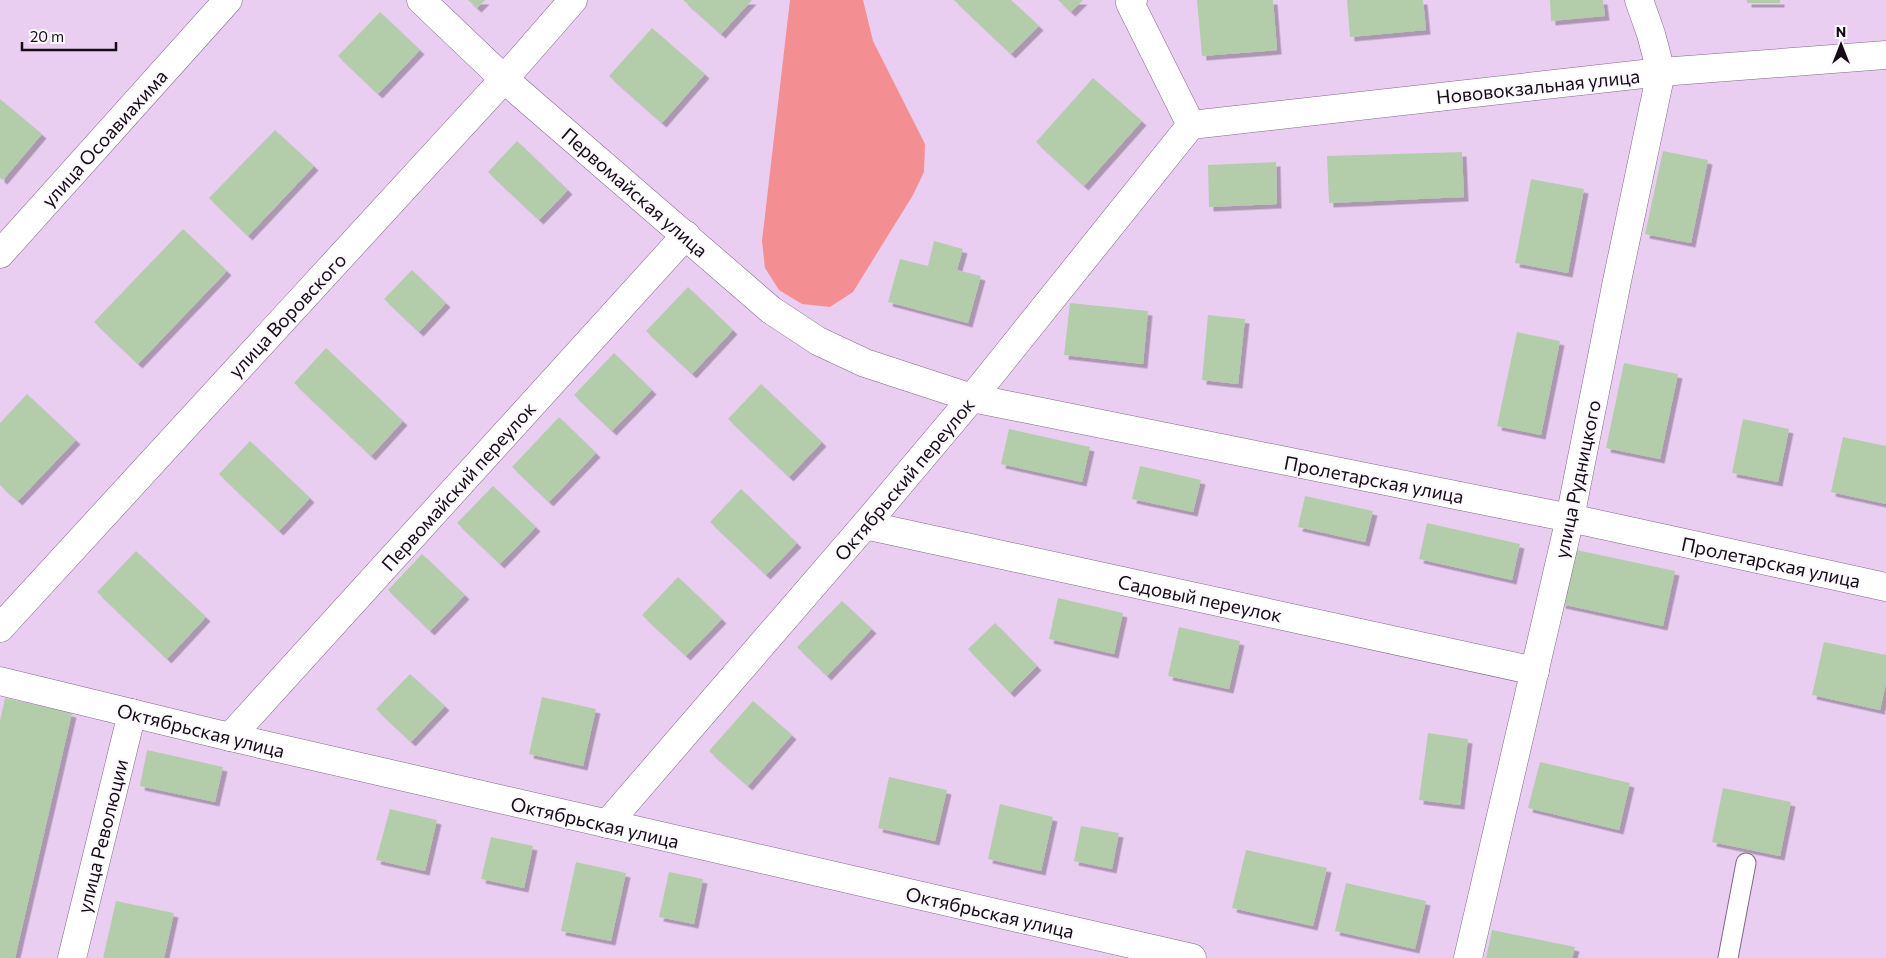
<svg xmlns="http://www.w3.org/2000/svg" width="1886" height="958" font-family="Commissioner,sans-serif">
<defs>
<filter id="shadow"><feDropShadow dx="4.5" dy="4.5" stdDeviation="0" flood-color="#0004"/></filter>
</defs>
<rect width="100%" height="100%" fill="#eacef2"/>
<path fill="#f38f93" d="M790,0H863L873,41L925,144L924,172L913,195L853,292L830,307L802,304L779,290L765,268L762,241Z"/>
<g fill="#b3cdaa" filter="url(#shadow)">
<path d="M468,0H485L477,8Z"/>
<path d="M683,0H752L721,34Z"/>
<path d="M954,0H1011L1039,26L1011,54Z"/>
<path d="M1058,0H1083L1071,12Z"/>
<path d="M1197,0H1273L1277,50L1202,56Z"/>
<path d="M1347,0H1423L1426,30L1350,37Z"/>
<path d="M1550,0H1603L1605,16L1551,21Z"/>
<rect x="1747" y="0" width="33" height="3"/>
<path d="M380,12L420,50L378,94L338,56Z"/>
<path d="M652,28L705,74L662,123L609,76Z"/>
<path d="M1093,78L1142,121L1084,186L1036,142Z"/>
<path d="M0,99L42,134L3,180L0,178Z"/>
<path d="M275,130L314,166L248,236L209,198Z"/>
<path d="M517,141L568,190L539,220L488,172Z"/>
<path d="M1663,151L1708,160L1691,243L1645,234Z"/>
<path d="M1462,152L1464,197L1329,203L1327,156Z"/>
<path d="M1276,162L1277,204L1209,207L1208,165Z"/>
<path d="M1531,179L1584,189L1568,273L1515,263Z"/>
<path d="M183,229L227,271L138,364L94,322Z"/>
<path d="M934,241L963,249L957,270L981,276L968,323L888,302L900,259L928,266Z"/>
<path d="M412,270L446,303L419,332L384,299Z"/>
<path d="M688,287L733,330L692,374L646,331Z"/>
<path d="M1070,303L1148,311L1143,364L1064,355Z"/>
<path d="M1208,315L1245,319L1238,384L1202,380Z"/>
<path d="M1517,332L1560,341L1541,435L1497,426Z"/>
<path d="M326,348L403,421L371,456L294,383Z"/>
<path d="M614,353L652,390L612,431L574,395Z"/>
<path d="M1624,363L1678,374L1660,459L1606,448Z"/>
<path d="M761,384L822,442L789,477L728,419Z"/>
<path d="M27,394L76,440L18,501L0,485V423Z"/>
<path d="M559,417L596,453L549,502L512,467Z"/>
<path d="M1743,419L1789,429L1778,482L1732,473Z"/>
<path d="M1009,429L1090,447L1082,482L1001,464Z"/>
<path d="M1843,437L1886,446V504L1831,492Z"/>
<path d="M250,441L310,498L279,531L219,474Z"/>
<path d="M1140,466L1201,480L1193,512L1132,499Z"/>
<path d="M493,486L536,527L500,564L457,523Z"/>
<path d="M741,489L797,543L766,575L710,522Z"/>
<path d="M1305,496L1373,511L1365,542L1298,527Z"/>
<path d="M1427,523L1520,544L1512,580L1419,559Z"/>
<path d="M1572,549L1675,571L1663,626L1561,604Z"/>
<path d="M136,551L206,617L167,659L97,592Z"/>
<path d="M422,554L465,595L430,631L388,590Z"/>
<path d="M678,577L722,619L686,656L642,615Z"/>
<path d="M1058,598L1123,613L1114,654L1049,639Z"/>
<path d="M842,601L872,629L827,676L797,647Z"/>
<path d="M995,623L1037,666L1010,693L968,649Z"/>
<path d="M1179,627L1240,641L1229,689L1168,676Z"/>
<path d="M1824,642L1886,655V683L1880,710L1812,695Z"/>
<path d="M410,674L445,706L411,742L376,709Z"/>
<path d="M542,697L596,709L583,766L529,754Z"/>
<path d="M5,698L72,713L15,958H0V721Z"/>
<path d="M753,701L792,735L748,786L709,751Z"/>
<path d="M1428,733L1468,739L1460,805L1419,800Z"/>
<path d="M147,750L223,767L215,802L140,786Z"/>
<path d="M1540,762L1630,783L1619,830L1528,808Z"/>
<path d="M889,777L947,790L935,841L878,828Z"/>
<path d="M1723,788L1791,802L1780,856L1712,842Z"/>
<path d="M1000,804L1053,817L1041,871L988,859Z"/>
<path d="M390,809L437,820L425,871L376,860Z"/>
<path d="M1081,826L1119,833L1112,869L1074,861Z"/>
<path d="M491,837L533,846L524,888L481,879Z"/>
<path d="M1246,850L1327,868L1313,926L1232,908Z"/>
<path d="M576,862L626,873L611,941L561,931Z"/>
<path d="M669,872L703,879L694,924L659,917Z"/>
<path d="M1346,883L1426,901L1415,949L1335,931Z"/>
<path d="M116,901L174,913L164,958H103Z"/>
<path d="M1492,930L1575,947L1572,958H1486Z"/>
</g>
<g fill="none" stroke-linecap="round" stroke-linejoin="round">
<g stroke="#806888" stroke-width="21">
<path id="lane" d="M1728,958L1746,863"/>
</g>
<g stroke="#806888" stroke-width="29">
<g id="street">
<path d="M421,0L504,79L771,310L818,341L865,363L972,398L1570,518L1886,587"/>
<path d="M1133,0L1130,3L1191,125"/>
<path d="M1191,125L1661,72L1886,55"/>
<path d="M0,254L228,0"/>
<path d="M865,525L1535,671"/>
<path d="M0,681L230,737L1192,958"/>
<path d="M230,737L686,235"/>
<path d="M607,824L865,525L972,398L1191,125"/>
<path d="M72,958L132,713"/>
<path d="M1468,958L1570,518L1617,281L1661,72L1651,34L1639,0"/>
</g>
</g>
<g stroke="#806888" stroke-width="29">
<path id="secondary" d="M0,628L504,79L573,0"/>
</g>
<use href="#lane" stroke="#fff" stroke-width="19"/>
<use href="#street" stroke="#fff" stroke-width="28"/>
<use href="#secondary" stroke="#fff" stroke-width="28"/>
</g>
<g text-anchor="middle" dominant-baseline="central" stroke-width="4" stroke-linejoin="round" paint-order="stroke">
<g font-size="19" fill="#150c18" stroke="#fcf9fd">
<text transform="translate(1538 86) rotate(-6)">Нововокзальная улица</text>
<text transform="translate(104 138) rotate(-48)">улица Осоавиахима</text>
<text transform="translate(635 192) rotate(41)">Первомайская улица</text>
<text transform="translate(287 315) rotate(-47)">улица Воровского</text>
<text transform="translate(904 479) rotate(-50)">Октябрьский переулок</text>
<text transform="translate(1374 479) rotate(11)">Пролетарская улица</text>
<text transform="translate(1577 479) rotate(-78)">улица Рудницкого</text>
<text transform="translate(458 486) rotate(-48)">Первомайский переулок</text>
<text transform="translate(1771 562) rotate(12)">Пролетарская улица</text>
<text transform="translate(1200 598) rotate(12)">Садовый переулок</text>
<text transform="translate(201 730) rotate(14)">Октябрьская улица</text>
<text transform="translate(595 822) rotate(13)">Октябрьская улица</text>
<text transform="translate(102 836) rotate(-76)">улица Революции</text>
<text transform="translate(990 912) rotate(13)">Октябрьская улица</text>
</g>
</g>
<g transform="translate(1841 45)" stroke="#fcf9fd" stroke-width="4" paint-order="stroke">
<path d="M0-4L9 19L0 12L-9 19Z" fill="#150c18"/>
<text y="-8" font-size="14" font-weight="bold" text-anchor="middle" fill="#150c18">N</text>
</g>
<path d="M22 42v8h94v-8" fill="none" stroke="#150c18" stroke-width="2.5"/>
<text x="30" y="42" font-size="15" fill="#150c18" stroke="#fcf9fd" stroke-width="4" paint-order="stroke">20 m</text>
</svg>
